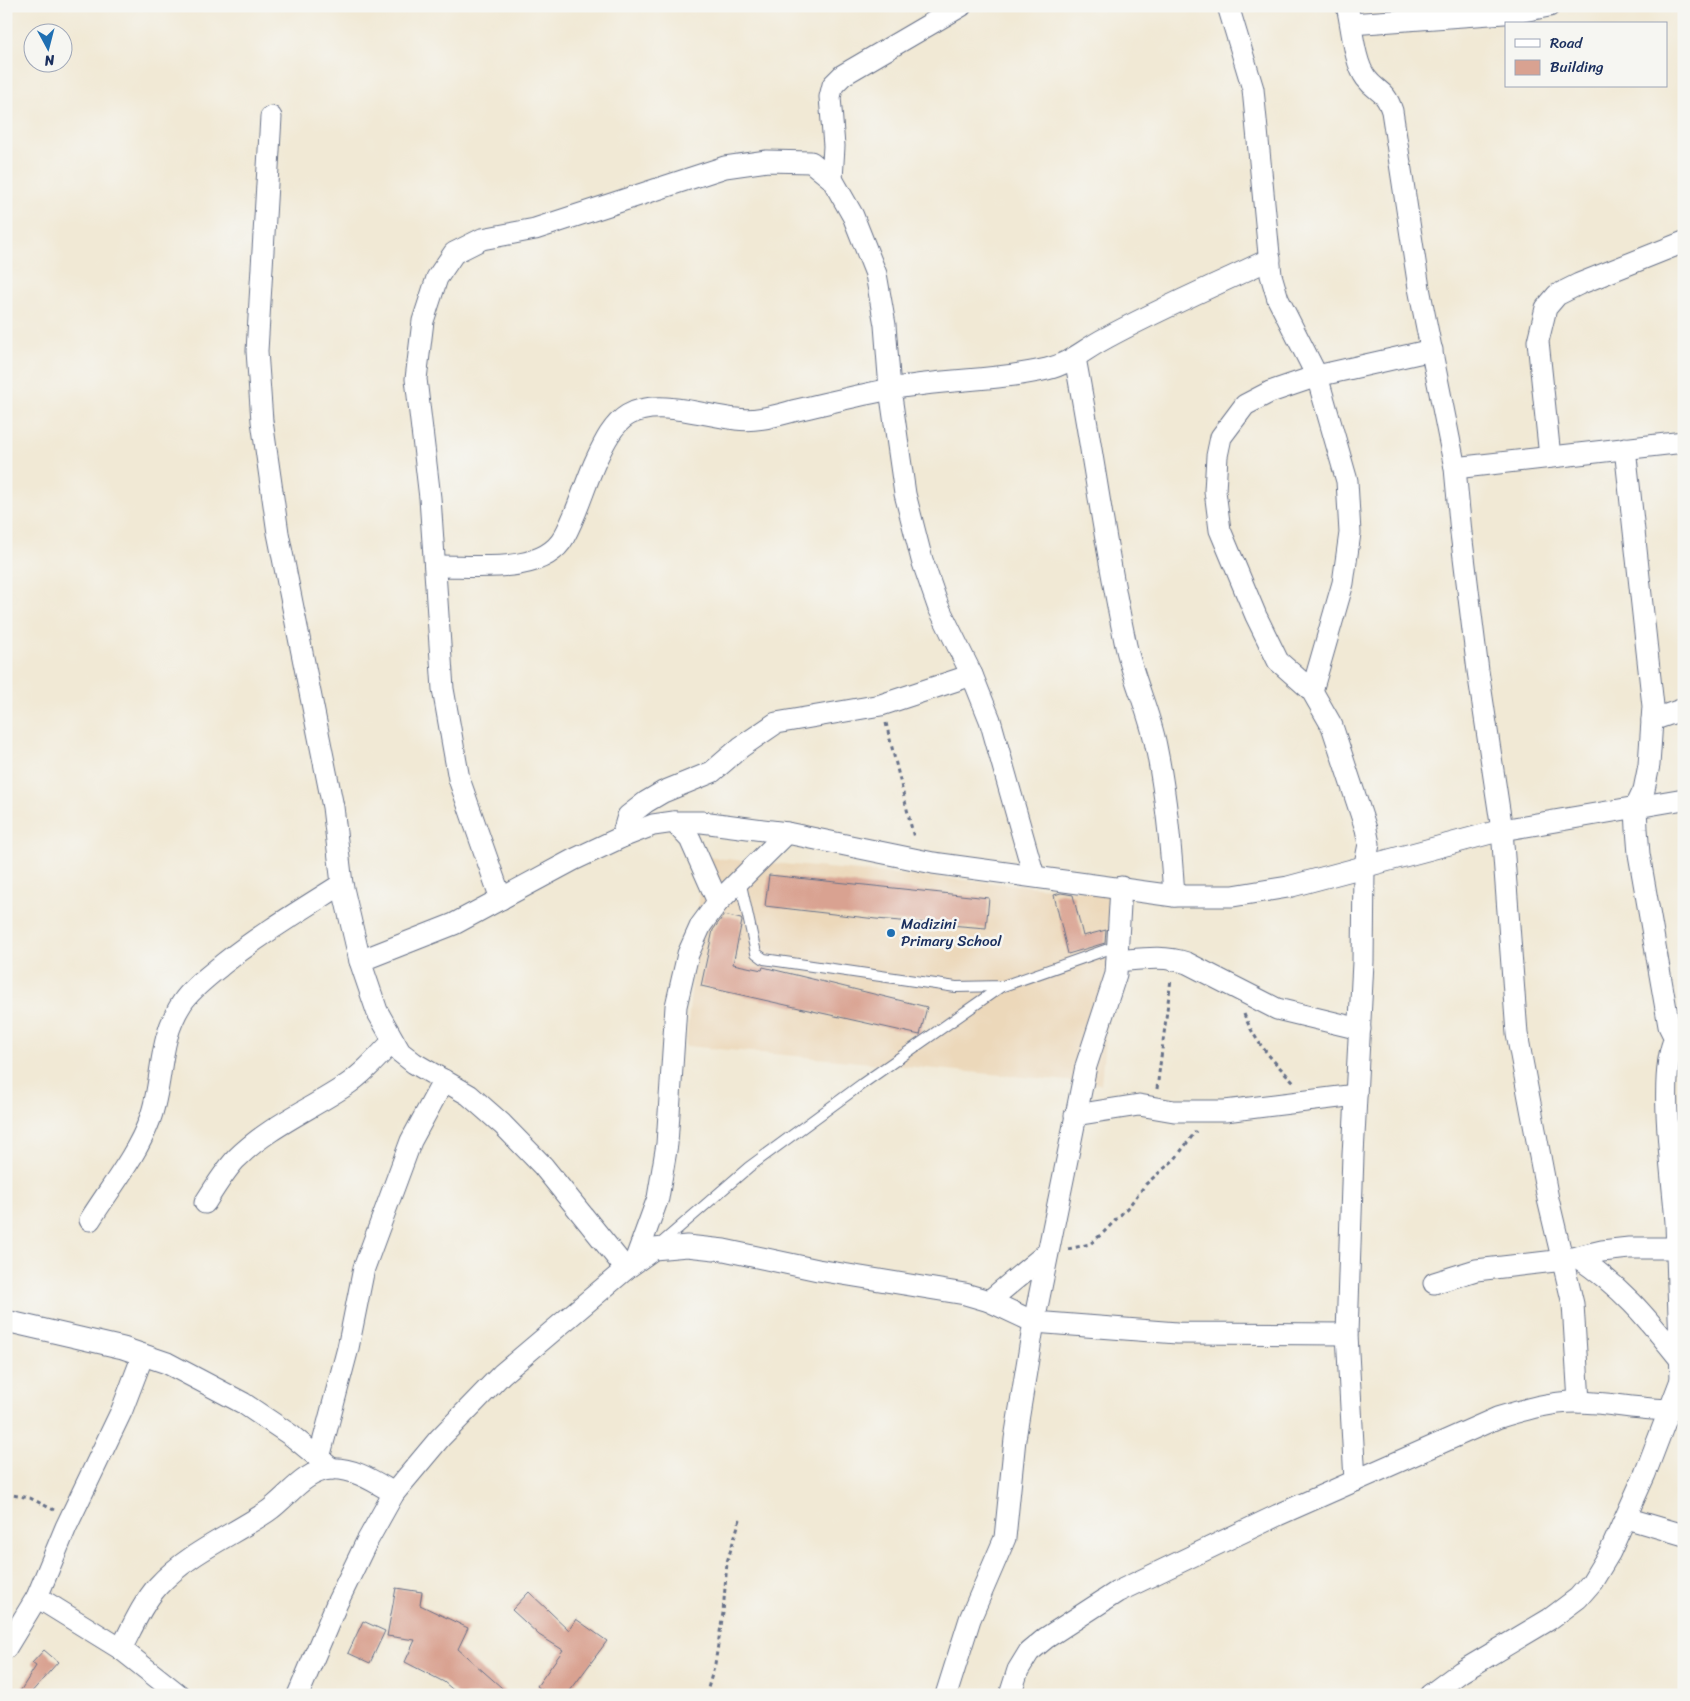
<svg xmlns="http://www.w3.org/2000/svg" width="1690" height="1701" font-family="Sriracha,sans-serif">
<rect width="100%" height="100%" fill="#f6f6f2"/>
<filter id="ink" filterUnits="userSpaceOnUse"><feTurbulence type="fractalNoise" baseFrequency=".02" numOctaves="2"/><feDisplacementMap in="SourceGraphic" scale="10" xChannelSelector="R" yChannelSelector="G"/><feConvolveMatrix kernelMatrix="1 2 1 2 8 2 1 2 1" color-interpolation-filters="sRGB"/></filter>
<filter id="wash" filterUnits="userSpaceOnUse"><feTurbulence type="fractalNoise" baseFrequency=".0096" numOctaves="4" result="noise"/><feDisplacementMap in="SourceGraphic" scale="20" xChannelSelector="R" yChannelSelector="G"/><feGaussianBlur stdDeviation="1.12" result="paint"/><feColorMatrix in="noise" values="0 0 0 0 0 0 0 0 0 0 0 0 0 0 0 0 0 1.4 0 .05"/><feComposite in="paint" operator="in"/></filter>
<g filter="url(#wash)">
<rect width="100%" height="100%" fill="#f1e9d5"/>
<path fill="#ecd8ba" d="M703,857L1118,894L1101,1084L686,1046Z"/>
<g id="blocks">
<g fill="#d9a291">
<path d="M769,875L989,898L986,928L876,919L765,906Z"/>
<path d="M1061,893L1073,895L1083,936L1106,930L1105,943L1068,954L1054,895Z"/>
<path d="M724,915L741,919L742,921L733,964L762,970L763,967L927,1007L920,1035L701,986L713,930Z"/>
<path d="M396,1588L422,1592L420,1605L468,1628L458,1649L510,1695H459L444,1682L405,1662L415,1640L387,1636Z"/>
<path d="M529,1592L569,1630L576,1619L607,1641L567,1695H549L537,1686L563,1650L539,1635L512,1610Z"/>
<path d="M363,1621L385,1631L370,1663L348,1653Z"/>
<path d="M44,1650L58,1662L29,1695H21L19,1693L36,1666L32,1663Z"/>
</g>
</g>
</g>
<g filter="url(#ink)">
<use href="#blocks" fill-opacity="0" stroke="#667088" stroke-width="1"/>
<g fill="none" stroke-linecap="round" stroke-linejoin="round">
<g stroke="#667088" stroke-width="12">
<g id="lane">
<path d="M740,880L756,953L764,959L956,987L1003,986L1117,946"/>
<path d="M659,1245L749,1167L862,1084L1002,986"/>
</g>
</g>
<g stroke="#667088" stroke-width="23">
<g id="street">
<path d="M1228,6L1253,89L1271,275L1278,299L1317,376L1347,481L1350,533L1343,583L1312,691"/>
<path d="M1347,6C1352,26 1354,62 1366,78C1377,93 1385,89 1392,111L1419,288L1455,468L1461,533L1478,671L1502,830L1517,1034L1548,1199L1573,1304L1579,1402"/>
<path d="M1351,24L1518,12L1549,6"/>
<path d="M271,117L257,351L262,421L278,533L333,807L342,884L360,961L377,1011L400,1052L414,1063L469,1095L502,1124L543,1166L626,1269"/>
<path d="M832,179L834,146L830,97L833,85L843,75L961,6"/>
<path d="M1075,358C1093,452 1105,547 1125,641C1132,677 1149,710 1156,746C1166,795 1171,846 1174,896"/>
<path d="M1625,448L1653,706L1649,765L1644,790L1636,807L1637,829L1639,854L1669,1026L1675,1038L1684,1043"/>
<path d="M1550,457L1538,341L1546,308L1557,295L1579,284L1684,242"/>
<path d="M1455,468L1684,442"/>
<path d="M435,566C473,565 543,576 564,537C578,512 585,483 597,458C604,443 613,424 628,415C657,398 705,416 736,419C757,422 777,415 797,410C828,403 859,395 891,389C942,379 996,381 1047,369C1070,364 1086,348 1106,338C1159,309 1216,285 1270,259"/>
<path d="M1652,720L1684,709"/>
<path d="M674,822L690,839L718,902"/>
<path d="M622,837L628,816L646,802L663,792L712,772L741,747L776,723L881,705L972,675"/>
<path d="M501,899L459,779L443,689L430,498L416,379L423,321L437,278L454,253L482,239L535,229L725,167L767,161L811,162L832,179L853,216L876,274L885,325L890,389L905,494L922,560L938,606L972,675L990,720L1034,876"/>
<path d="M360,961L454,924L573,860L622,837L653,825L674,822H702L787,833L933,863L1174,896H1233L1288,887L1502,830L1684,799"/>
<path d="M1117,961C1141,959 1164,955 1187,963L1277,1009L1360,1029"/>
<path d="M1675,1038C1657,1075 1673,1177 1676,1223C1678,1275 1679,1327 1681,1379"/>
<path d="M1075,1115L1139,1105L1174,1111H1225L1356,1095"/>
<path d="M205,1203C215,1187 224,1172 236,1159C268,1127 309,1110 345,1086C363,1074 378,1057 393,1041"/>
<path d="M90,1220C110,1188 137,1155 150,1119C164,1081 157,1041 182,1003C192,988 209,976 223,964C261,934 301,910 342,884"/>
<path d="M1577,1257C1623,1288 1646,1317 1680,1359"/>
<path d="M635,1261L658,1198L667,1144L676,1006L688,954L701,925L718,902L787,833"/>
<path d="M1434,1283L1476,1270L1564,1260L1602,1251L1629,1248H1677"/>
<path d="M989,1301L1048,1252"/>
<path d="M6,1321L123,1348L167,1363L243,1403L292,1436L332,1469"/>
<path d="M319,1458L348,1348L364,1268L411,1141L444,1080"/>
<path d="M1355,1481L1347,1334L1353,1155L1363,962L1364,869L1369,844L1366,829L1332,726L1312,691L1278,661L1256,616L1220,530L1215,491L1217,456L1221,437L1245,405L1270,392L1317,376L1432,350"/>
<path d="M1626,1518L1684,1535"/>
<path d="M37,1597L121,1649L179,1695"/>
<path d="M6,1648L37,1597L66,1527L122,1410L143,1355"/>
<path d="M121,1649C132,1628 142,1604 158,1586C188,1553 231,1536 268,1511C289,1496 303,1472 330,1469C353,1467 375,1482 394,1493"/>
<path d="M298,1695L337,1603L366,1543L394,1493L440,1438L502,1374L626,1269L654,1249L687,1246L724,1250L818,1270L965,1294L989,1301L1034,1322L1177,1333L1347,1334"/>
<path d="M946,1695L970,1619L1005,1538L1015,1439L1034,1322L1086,1066L1116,974L1121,887"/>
<path d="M1010,1695L1018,1670L1029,1652L1046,1638L1117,1592L1278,1515L1497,1418C1523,1410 1552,1401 1580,1402C1615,1403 1648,1412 1684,1409"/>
<path d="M1430,1695L1461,1672L1550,1619L1578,1598L1592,1582L1610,1552L1645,1474L1684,1372"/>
</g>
</g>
<g stroke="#667088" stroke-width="3" stroke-dasharray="4 4" stroke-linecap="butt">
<path d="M886,723L914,838"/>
<path d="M1244,1014C1255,1043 1274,1062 1295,1083"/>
<path d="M1157,1089L1171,979"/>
<path d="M1068,1249L1090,1244L1104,1232L1129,1206L1146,1184L1175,1159L1196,1131"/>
<path d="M6,1494L30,1498L54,1510"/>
<path d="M706,1695L715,1664L723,1613L727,1562L741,1516"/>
</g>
<use href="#lane" stroke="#fff" stroke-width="10"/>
<use href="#street" stroke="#fff" stroke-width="21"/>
</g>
</g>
<circle fill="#1f6fb2" stroke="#f6f6f2" stroke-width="2" cx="891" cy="933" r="5"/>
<g text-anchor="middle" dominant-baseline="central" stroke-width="5" stroke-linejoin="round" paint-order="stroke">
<g font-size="15" fill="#1b2f5e" stroke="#f6f6f2" text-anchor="start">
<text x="901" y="924">Madizini<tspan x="901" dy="17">Primary School</tspan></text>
</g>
</g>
<rect width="1690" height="1701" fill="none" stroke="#f6f6f2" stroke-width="25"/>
<rect x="1505" y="22" width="162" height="65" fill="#f6f6f2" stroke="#9ea6b7"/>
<rect x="1515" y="39" width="25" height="8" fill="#ffffff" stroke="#9ea6b7"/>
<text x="1550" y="48" font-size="15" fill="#1b2f5e">Road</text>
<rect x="1515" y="60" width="25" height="15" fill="#d9a291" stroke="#9ea6b7"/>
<text x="1550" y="72" font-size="15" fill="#1b2f5e">Building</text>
<g transform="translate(48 48) rotate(173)"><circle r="24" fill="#f6f6f2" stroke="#9ea6b7"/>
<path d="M0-4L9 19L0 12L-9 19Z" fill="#1f6fb2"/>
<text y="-8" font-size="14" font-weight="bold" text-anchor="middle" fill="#1b2f5e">N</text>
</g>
</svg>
